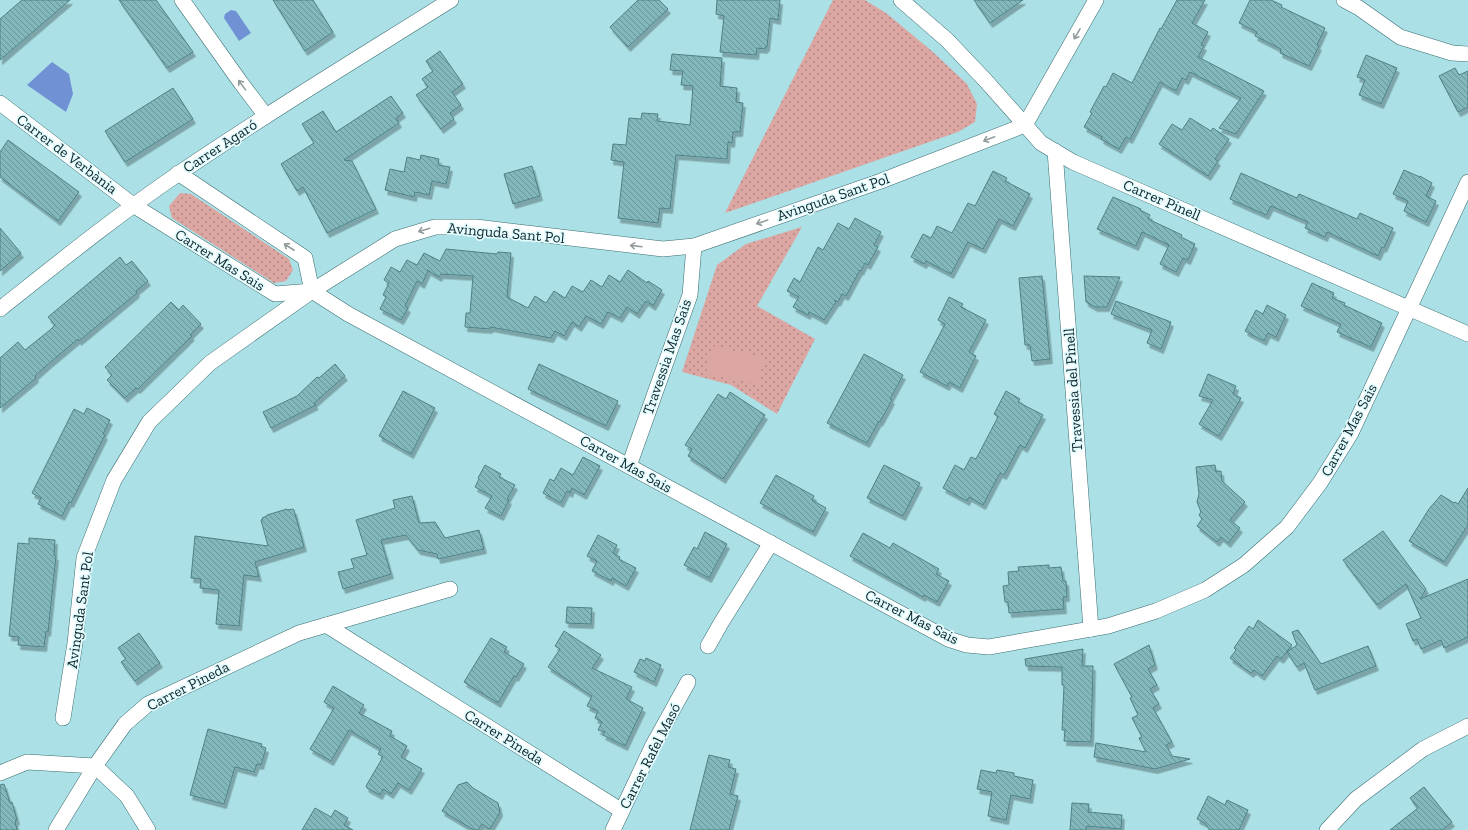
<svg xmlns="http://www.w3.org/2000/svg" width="1468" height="830" font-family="'Zilla Slab',serif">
<defs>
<pattern id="green-dots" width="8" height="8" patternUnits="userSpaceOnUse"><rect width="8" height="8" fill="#dca6a2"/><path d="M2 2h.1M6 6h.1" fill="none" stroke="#b18784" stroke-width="1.8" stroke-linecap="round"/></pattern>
<pattern id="building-back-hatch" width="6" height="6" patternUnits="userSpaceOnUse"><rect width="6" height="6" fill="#82b7bb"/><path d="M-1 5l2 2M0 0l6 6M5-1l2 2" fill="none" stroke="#699498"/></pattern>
<filter id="shadow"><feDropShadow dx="2.5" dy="4.5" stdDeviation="0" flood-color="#0004"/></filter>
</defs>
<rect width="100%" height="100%" fill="#abe1e6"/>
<g fill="url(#green-dots)">
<path d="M833,0H865L886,13L933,52L967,84L977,104L975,122L958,132L725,213Z"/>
<path d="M180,193L191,194L289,259L293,270L286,281L274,283L172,218L169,206Z"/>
<path d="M802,227L757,306L815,339L777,414L731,385L682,372L717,265L746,244Z"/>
</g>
<path fill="#dca6a2" d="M712,346L764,357L759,384L706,374Z"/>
<g fill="#7092d4">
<path d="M231,10L236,11L251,33L239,41L224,18L225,14Z"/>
<path d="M52,62L69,74L73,94L66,112L27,85Z"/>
</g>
<g fill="url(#building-back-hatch)" stroke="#4e8185" filter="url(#shadow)">
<path d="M22,0H70L0,60V19Z"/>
<path d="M119,0H156L193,52L167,68Z"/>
<path d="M273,0H313L333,32L305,51Z"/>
<path d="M638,0H659L668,9L628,47L610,27Z"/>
<path d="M717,0H780L778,20L770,18L767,47H765V49L757,48L756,55L720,52L724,16L716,14Z"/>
<path d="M974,0H1023L990,23Z"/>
<path d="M1177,0H1205L1192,23L1208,32L1201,45L1204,46L1198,57L1264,91L1236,134L1219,128L1241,98L1190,72L1186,80L1182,78L1176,91L1160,82L1130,139L1126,137L1119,149L1101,139L1102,137L1084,127L1092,113L1090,112L1104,86L1106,87L1113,73L1132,83L1160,28L1161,29Z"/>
<path d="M1250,0H1271L1282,5L1281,7L1325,28L1317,45L1319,46L1309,66L1280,53L1281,49L1255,36L1257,32L1239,23Z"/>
<path d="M440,51L463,84L452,92L461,105L450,113L454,119L441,129L416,95L428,87L422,79L433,71L426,61Z"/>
<path d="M672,54L722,58L720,86L737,88L736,102L743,103L740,132H733L732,143L728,142L727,159L676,155L670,209L660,208L658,223L618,218L624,162L611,160L613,144L626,145L629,118L641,119L642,113L658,114L657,121L690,125L693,86L681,85L683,71L670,70Z"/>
<path d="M1366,55L1397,68L1381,104L1359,95L1365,80L1357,77Z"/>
<path d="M1455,68L1459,75L1468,71V107L1458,112L1439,76Z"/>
<path d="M173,88L193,119L125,162L105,131Z"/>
<path d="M391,96L403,113L396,118L399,123L344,160L352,161L376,209L327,233L303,187L297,191L281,164L314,143L302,124L323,111L336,132Z"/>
<path d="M1190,118L1211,131L1213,128L1229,139L1215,159L1218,161L1208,176L1159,144L1172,124L1182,130Z"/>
<path d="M8,140L79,192L58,221L0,177V152Z"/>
<path d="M421,155L439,159L438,165L450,167L446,184L432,181L429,195L415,192L414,197L385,190L390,169L404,172L407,157L420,160Z"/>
<path d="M532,166L540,196L513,204L504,174Z"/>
<path d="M1404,170L1420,177V176L1432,183L1426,196L1436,201L1426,222L1404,211L1408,201L1393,194Z"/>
<path d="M993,171L1007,178L1005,181L1030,194L1013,226L999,219L983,249L968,242L951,274L926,261L924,264L911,257L923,234L931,238L937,226L952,233L968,203L975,206Z"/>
<path d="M1241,173L1297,198L1299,194L1357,219L1360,213L1393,228L1384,248L1382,247L1378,256L1327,232L1325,237L1305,228L1308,222L1271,206L1266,215L1230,199Z"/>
<path d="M1113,197L1141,209L1140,210L1150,215L1148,219L1182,235L1181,237L1195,244L1188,260L1183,258L1176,272L1160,264L1169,245L1142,232L1136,246L1097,229Z"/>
<path d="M855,218L881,232L874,245L878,247L868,265L865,263L861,271L860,270L846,296L842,294L838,302L834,300L836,302L824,320L809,312L808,315L793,307L799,297L787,291L794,278L800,282L818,247L823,250L838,223L849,229Z"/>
<path d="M0,228L21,253L0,271Z"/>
<path d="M446,249L497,254L498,252L511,253L507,297L528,308L535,296L546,303L554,291L565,298L572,286L583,292L591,280L602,287L609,275L620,282L628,270L647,283L648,281L662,290L653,306L646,301L637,314L627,307L620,318L608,312L601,324L586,316L579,327L572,322L564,336L555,331L551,338L490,327V329L465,327L466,313H470L473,276L441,274L439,277L427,270L428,271L422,284L417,281L405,306L408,308L401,320L380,309L386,297L383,295L389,283L384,280L391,267L400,272L407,260L417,265L424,253L440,261Z"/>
<path d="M120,257L126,265L132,261L148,281L136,291L137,293L79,341L78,339L46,366L35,376L36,378L0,408V358L18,342L25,350L50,330L55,325L48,317Z"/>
<path d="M1042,276L1050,359L1032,361L1030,345H1025L1019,278Z"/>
<path d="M1084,276L1120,277L1107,307H1095L1086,302Z"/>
<path d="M1312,283L1334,293L1332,298L1345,303L1344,305L1382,323L1371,347L1337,332L1341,324L1301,306Z"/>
<path d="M949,297L963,304L961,307L986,320L969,352L976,356L960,388L949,382L947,386L920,372L945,324L938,320Z"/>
<path d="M1116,301L1171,322L1161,349L1147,343L1152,330L1111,314Z"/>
<path d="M171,302L179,310L183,305L201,324L190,335L192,336L138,389L136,388L125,398L107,380L112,375L105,367Z"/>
<path d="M1267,305L1286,315L1276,337L1268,333L1264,341L1245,331L1256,310L1263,314Z"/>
<path d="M864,354L903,375L890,399L892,400L880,422L879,421L867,443L827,423Z"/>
<path d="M335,364L345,376L314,403L316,405L271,428L263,412L297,396L317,377L319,378Z"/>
<path d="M539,364L618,401L606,426L528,389Z"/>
<path d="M1208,374L1236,386L1233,394L1241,398L1219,436L1199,424L1213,400L1199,396Z"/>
<path d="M403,391L435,408L411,454L379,436Z"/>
<path d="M1006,391L1020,399L1018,402L1043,415L1025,448L1020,445L1004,475L1000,473L983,505L969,497L967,501L943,488L955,465L964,470L971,457L976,459L998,417L994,414Z"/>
<path d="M730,392L765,415L723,479L688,456L692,449L685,445L718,394L726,399Z"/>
<path d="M87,408L110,420L103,434L105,435L71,503L69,502L62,516L38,504L41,498L32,493L74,409L84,414Z"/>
<path d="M583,457L600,466L584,495L572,488L570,493L567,491L561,503L543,493L550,479L554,481L561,468L573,475Z"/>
<path d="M485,465L501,474L499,477L515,485L507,499L509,500L501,516L485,508L492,496L475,487L479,479L478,478Z"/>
<path d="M884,465L920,483L903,516L867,498Z"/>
<path d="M1215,465L1216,472L1221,471L1222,481L1245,502L1230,520L1240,528L1228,543L1221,537L1217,542L1197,526L1202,519L1199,515L1201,512L1197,502L1199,494L1196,467Z"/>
<path d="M776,475L814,496L812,500L826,508L813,532L760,503Z"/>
<path d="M1468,488V525L1444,562L1409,541L1429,509L1441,495L1454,503L1455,502L1458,504Z"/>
<path d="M412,496L419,523L435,522L445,538L479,530L484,549L438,559L437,554L418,550L406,535L381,540L391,574L343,589L338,572L354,568L351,559L367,555L356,520L395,508L393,500Z"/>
<path d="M287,509V510L293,509L294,510L304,547L255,562L259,577L244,575L239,626L216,624L219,590L200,588L201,579L191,578L195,536L268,546L261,520L263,519L262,518L267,516V515Z"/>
<path d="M1383,531L1426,589L1420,599L1468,579V637L1444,648L1441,640L1421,649L1417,639L1413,641L1406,624L1421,618L1406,584L1377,605L1343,560Z"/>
<path d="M705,532L727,544L709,578L684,565L694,547L697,549Z"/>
<path d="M863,533L890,548L893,543L939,569L936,574L949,581L937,602L924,595L923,597L850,556Z"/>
<path d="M598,535L617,545L613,553L620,557L619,559L636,568L626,586L612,578L611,581L592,571L597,561L587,556Z"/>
<path d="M29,538L55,540L54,555L56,556L48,632L46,631L44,647L18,645L19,637L9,636L18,543L29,544Z"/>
<path d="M1049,565V568L1061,567L1063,581H1066L1067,597H1063L1064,609L1009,613L1008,602H1005L1003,586L1009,585L1008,572L1019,571L1018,567Z"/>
<path d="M567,607L592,608L591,624L566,623Z"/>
<path d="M1258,620L1292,645L1281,659L1277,656L1262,676L1254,670L1251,673L1230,658L1236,650L1234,648L1249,626L1253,629Z"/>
<path d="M1298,630L1321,664L1368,646L1376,666L1315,690L1304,663L1297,667L1287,652L1297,645L1292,632Z"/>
<path d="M564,631L601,655L592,668L632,687L626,699L643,708L625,746L603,735L605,732L598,730L602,722L595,718L598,711L587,706L592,696L548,667L560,649L555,646Z"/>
<path d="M139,633L160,663L135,681L121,662L126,659L118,648Z"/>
<path d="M491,638L507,647L504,652L524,664L516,677L514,676L498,703L464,682Z"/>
<path d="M1149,645L1155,665L1148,669L1157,685L1150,689L1159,704L1153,708L1172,742L1166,745L1172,756L1190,759L1155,769L1094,757L1096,743L1146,752L1139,738L1142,737L1132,718L1138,715L1130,698L1132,697L1114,664Z"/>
<path d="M1083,649L1082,666H1093L1091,742L1064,741L1065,730H1062L1064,685H1062V667L1026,666L1025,659Z"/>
<path d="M646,658L661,665L654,682L634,672L640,659L645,661Z"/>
<path d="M333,686L364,705L359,713L392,731L390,736L407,746L401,757L422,769L409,790L398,783L391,794L383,789L380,795L367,788L366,786L383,757L378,754L381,749L349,730L331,761L310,749L334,708L324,702Z"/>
<path d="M208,729L262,744L261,746L266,748L261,765L257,764L254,772L235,767L224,804L190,795Z"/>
<path d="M709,755L730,760L728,767L736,769L730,794L738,796L729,830H690Z"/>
<path d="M981,770L996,773L997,770L1014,773V776L1033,780L1030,799L1011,795L1006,820L988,816L992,792L977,789Z"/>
<path d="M467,782L473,788L498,803L500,812L490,829L482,824L478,830H474L442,811L458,785Z"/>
<path d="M4,784L10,803L12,802L17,820L15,821L17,830H0V785Z"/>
<path d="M1424,787L1452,822L1442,830H1390L1418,808L1410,798Z"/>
<path d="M1208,796L1225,805L1227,800L1248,810L1239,830H1210L1205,823L1197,819Z"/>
<path d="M1072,803L1089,804L1088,812L1122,815L1121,829L1087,826L1086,830H1070Z"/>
<path d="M315,808L331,817L335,810L348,818L344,825L353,830H302Z"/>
</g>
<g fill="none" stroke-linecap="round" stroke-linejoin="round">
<g stroke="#396c70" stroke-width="16">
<g id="street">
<path d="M182,0L241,83L266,116"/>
<path d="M901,0L947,40L986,81L1041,143L1073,162L1468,334"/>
<path d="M1344,0L1359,8L1400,37L1452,53L1468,54"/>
<path d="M0,103L133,205L275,294L312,291L348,314L948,639L967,645L989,647L1108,626L1156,611L1205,590L1244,565L1287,527L1320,483L1351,433L1468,182"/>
<path d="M1055,151L1091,629"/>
<path d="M178,173L305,258L312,291"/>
<path d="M0,309C58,263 116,216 178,174C267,113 360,57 451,0"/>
<path d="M629,466L690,295L694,246"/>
<path d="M326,625L622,811"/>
<path d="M708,646L721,623L771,543"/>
<path d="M63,718L75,643L84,558L114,480L149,422L210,363L312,291L395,239L435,227H476L663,249L694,246L881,181L1025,125L1096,0"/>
<path d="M95,766L127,796L148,830"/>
<path d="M0,773L27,762L95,766"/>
<path d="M56,830L95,766L125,724L148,704L299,633L450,589"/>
<path d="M613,830L652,747L688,682"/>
<path d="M1327,830L1356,799L1423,749L1468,726"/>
</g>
</g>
<use href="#street" stroke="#fff" stroke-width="15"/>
</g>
<defs><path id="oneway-shaft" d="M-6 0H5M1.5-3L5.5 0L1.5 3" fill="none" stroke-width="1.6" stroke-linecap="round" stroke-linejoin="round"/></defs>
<g stroke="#939c9d">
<use href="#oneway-shaft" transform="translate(1077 34) rotate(120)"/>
<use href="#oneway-shaft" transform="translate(242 85) rotate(-126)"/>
<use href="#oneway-shaft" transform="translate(989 139) rotate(159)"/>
<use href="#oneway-shaft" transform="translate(762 222) rotate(161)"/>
<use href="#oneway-shaft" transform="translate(424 230) rotate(163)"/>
<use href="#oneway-shaft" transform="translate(636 246) rotate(-173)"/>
<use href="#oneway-shaft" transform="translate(289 247) rotate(-147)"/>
</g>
<g text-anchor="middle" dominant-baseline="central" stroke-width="3.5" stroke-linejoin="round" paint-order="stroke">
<g font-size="15" fill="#0e2325" stroke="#e2fcff">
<text transform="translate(220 146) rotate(-33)">Carrer Agaró</text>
<text transform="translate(67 154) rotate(37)">Carrer de Verbània</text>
<text transform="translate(833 197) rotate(-19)">Avinguda Sant Pol</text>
<text transform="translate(1162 200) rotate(23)">Carrer Pinell</text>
<text transform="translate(506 233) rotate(5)">Avinguda Sant Pol</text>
<text transform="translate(220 260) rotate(32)">Carrer Mas Sais</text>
<text transform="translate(667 357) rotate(-71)">Travessia Mas Sais</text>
<text transform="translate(1073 390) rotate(-94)">Travessia del Pinell</text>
<text transform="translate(1349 430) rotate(-62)">Carrer Mas Sais</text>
<text transform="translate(626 464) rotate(29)">Carrer Mas Sais</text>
<text transform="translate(80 610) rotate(-82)">Avinguda Sant Pol</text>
<text transform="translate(912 617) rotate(27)">Carrer Mas Sais</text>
<text transform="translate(188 686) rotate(-27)">Carrer Pineda</text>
<text transform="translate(504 737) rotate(32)">Carrer Pineda</text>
<text transform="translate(650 756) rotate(-63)">Carrer Rafel Masó</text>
</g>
</g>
</svg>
